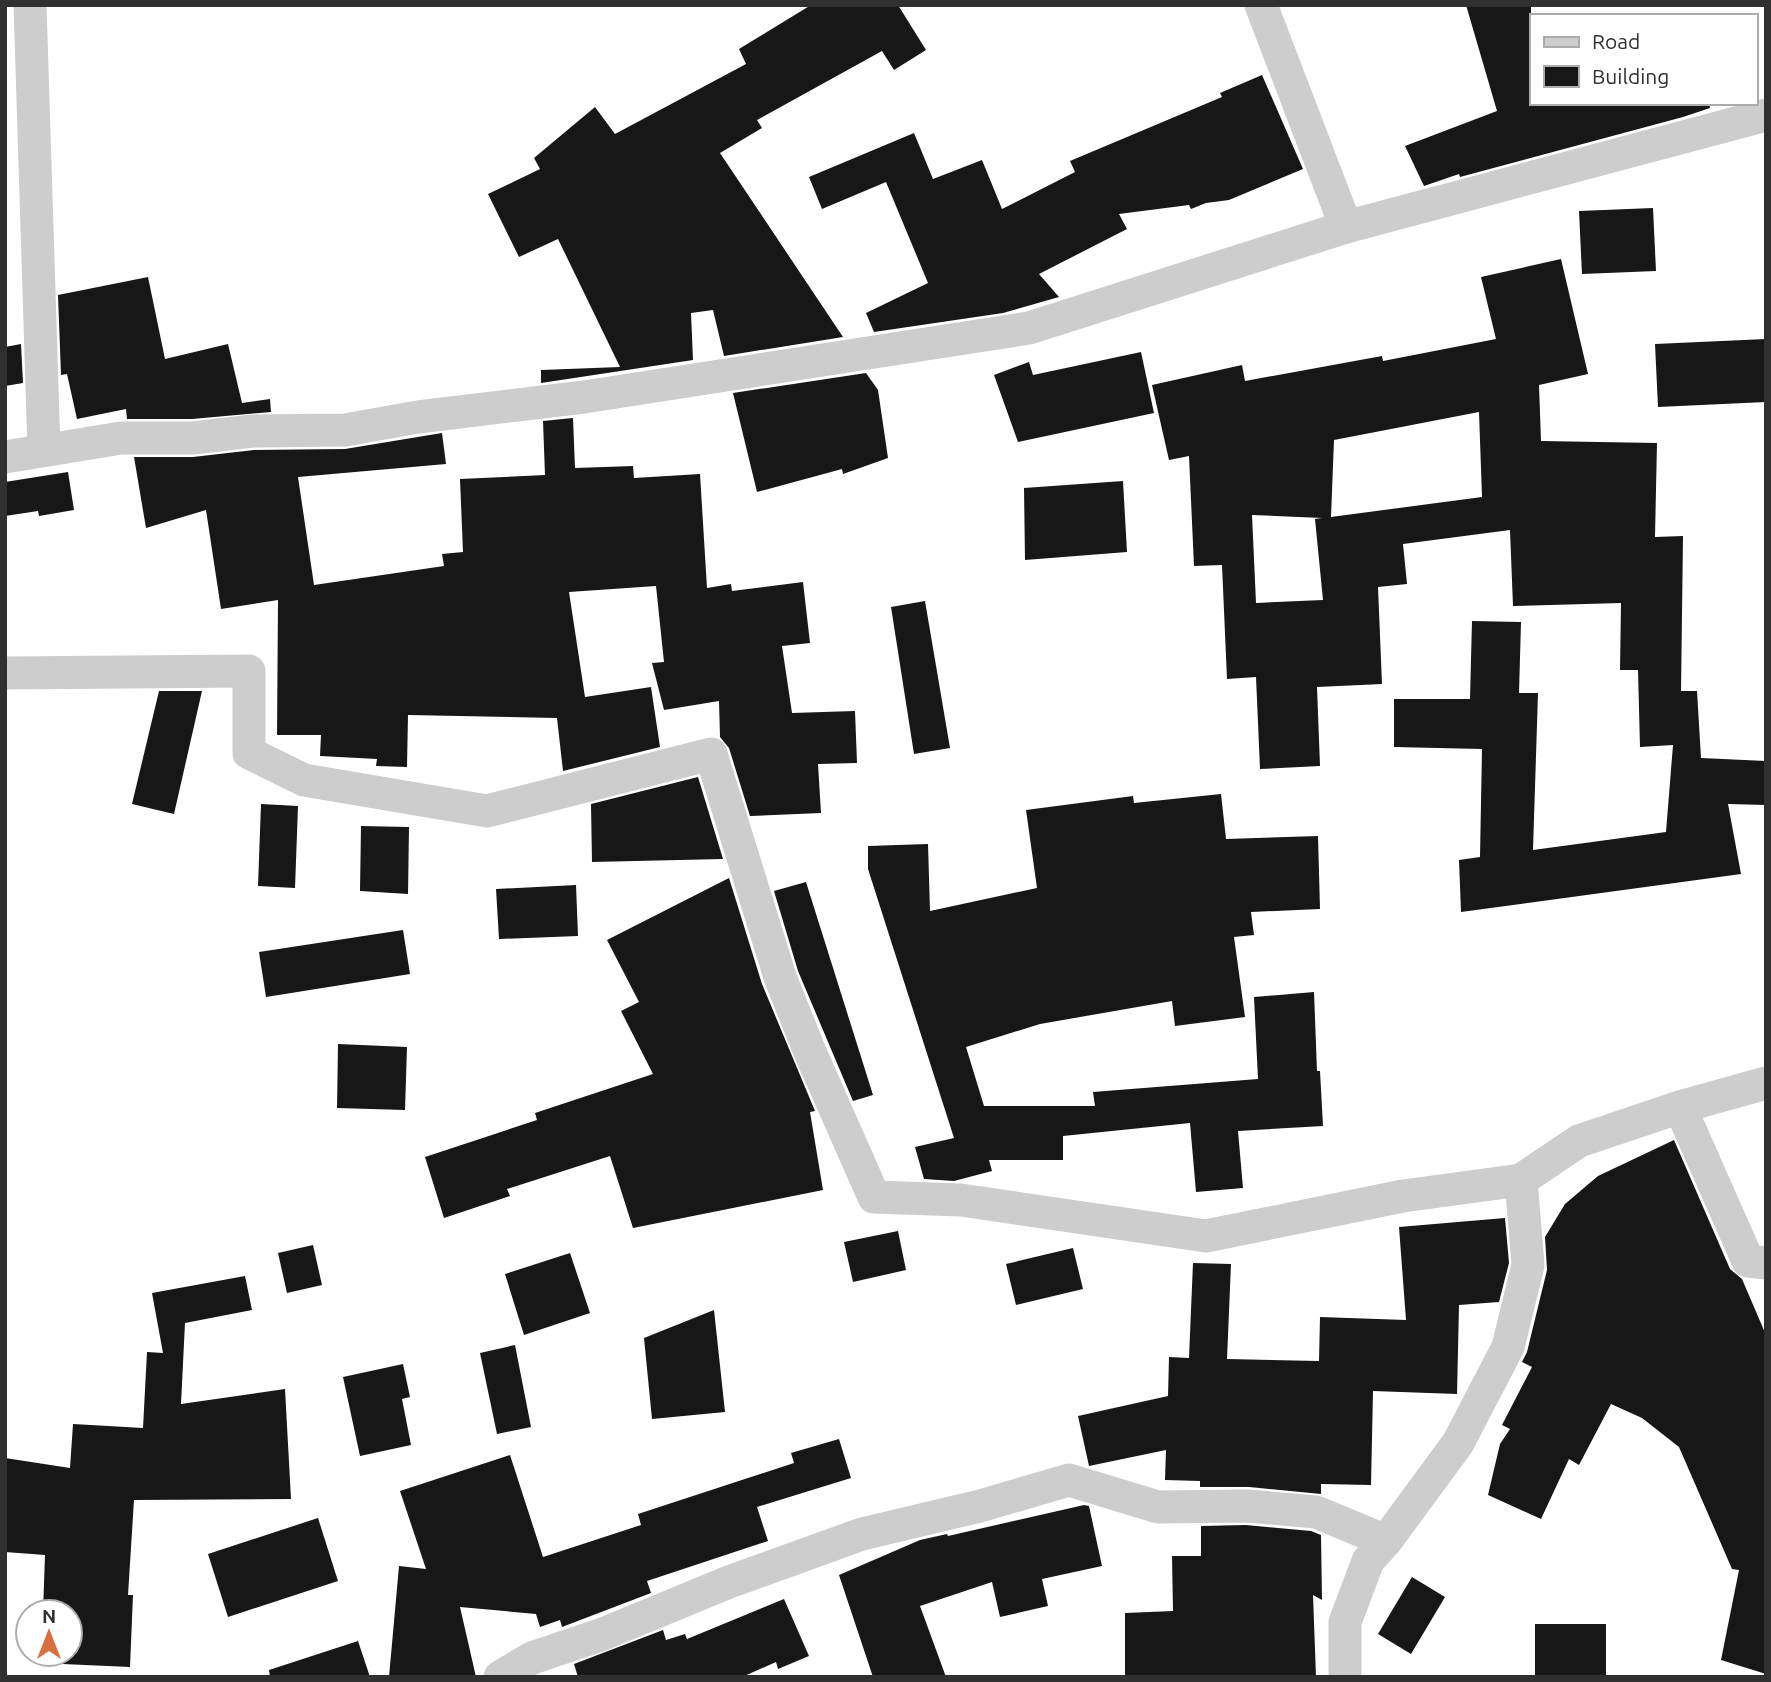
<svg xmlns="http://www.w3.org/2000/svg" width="1771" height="1682" font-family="Ubuntu,sans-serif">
<rect width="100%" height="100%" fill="#fff"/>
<g fill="#171717" fill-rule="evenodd">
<path d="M811,5H898L926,50L894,70L882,51L757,120L762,128L720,153L843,337L724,356L713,310L691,313L693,360L541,383V370L620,367L558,239L519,257L488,194L540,169L534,158L595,107L615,134L746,64L739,49Z"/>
<path d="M1466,5H1531V103H1709L1710,108L1683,117L1460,177L1459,174L1424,186L1405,146L1497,111Z"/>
<path d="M1262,75L1303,169L1229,200L1206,203L1191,209L1189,205L1119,214L1127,229L1039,274L1059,297L1003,313L874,332L866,313L928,283L886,182L822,209L809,177L914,133L933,179L982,160L1002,209L1075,172L1070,161L1222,97L1220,93Z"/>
<path d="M1653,208L1656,271L1582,274L1579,211Z"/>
<path d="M1561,259L1588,374L1539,385L1541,441L1657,443L1655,537L1683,536L1681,691H1697L1701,758L1766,761V805L1728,804L1741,874L1461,912L1459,860L1480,857L1482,749L1394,747V699H1470L1472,621L1521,622L1519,693H1538L1533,850L1666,832L1673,745L1640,747L1638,670H1620L1621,603L1513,606L1510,530L1403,544L1407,584L1378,587L1382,684L1317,687L1320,766L1260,769L1256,677L1227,679L1222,565L1194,566L1189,456L1169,460L1152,385L1242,365L1245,381L1382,356L1383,361L1496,339L1481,277ZM1479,412L1482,497L1331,517L1334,440ZM1252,515L1322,518L1315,519L1323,600L1256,603Z"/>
<path d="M148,277L165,359L228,344L242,403L270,399L271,412L192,419H127L126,409L77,419L67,374L61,375L58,295Z"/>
<path d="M1766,339V402L1658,407L1655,344Z"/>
<path d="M21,344L23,383L5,386V347Z"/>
<path d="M1141,352L1154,413L1018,442L994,375L1029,362L1033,375Z"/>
<path d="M866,373L878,390L888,458L843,474L842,469L757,492L733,393Z"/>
<path d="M573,418L575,468L633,466L634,478L700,474L707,588L731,584L732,591L803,582L810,643L782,646L792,713L855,711L857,763L818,764L821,813L750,816L729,748L720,737L719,701L664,710L652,663L664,662L656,586L569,592L585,697L651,687L660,747L563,771L557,718L408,715L407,767L376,766L377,759L320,756L321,735H277L278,600L221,609L206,510L146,528L134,457H193L254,450L345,449L442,433L446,464L298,477L314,585L444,566L442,554L463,552L460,479L545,475L543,421Z"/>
<path d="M68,472L74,510L39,516L38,511L5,516V482Z"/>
<path d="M1123,481L1127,552L1025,560L1024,488Z"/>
<path d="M925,601L950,748L914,754L891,607Z"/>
<path d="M159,691H202L174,814L132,804Z"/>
<path d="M698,777L723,859L592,862L591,804Z"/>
<path d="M1221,794L1226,839L1318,836L1320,909L1251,912L1254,935L1234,937L1245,1017L1175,1026L1172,1001L1040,1024L966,1047L984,1106H1095L1093,1092L1258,1079L1254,997L1314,992L1317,1071H1320L1323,1126L1238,1131L1243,1188L1196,1192L1190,1123L1063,1136V1160H989L992,1171L954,1181L924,1179L915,1147L954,1138L868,869V846L928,844L930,911L1037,888L1026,810L1133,796L1134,803Z"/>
<path d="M261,804L298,806L295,888L258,886Z"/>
<path d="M361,826L409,827L408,894L360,891Z"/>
<path d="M729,878L762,984L815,1111L810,1112L823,1190L633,1228L610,1156L507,1189L510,1196L444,1218L425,1157L537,1120L535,1113L653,1074L621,1011L639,1002L607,940Z"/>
<path d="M806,882L873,1095L853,1101L798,971L774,891Z"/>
<path d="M576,885L578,936L499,939L496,889Z"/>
<path d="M403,930L410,974L266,997L259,952Z"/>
<path d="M338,1044L407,1047L405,1110L337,1108Z"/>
<path d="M1674,1140L1730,1269L1742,1279L1766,1335V1674L1721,1660L1739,1570L1732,1569L1679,1447L1642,1418L1611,1404L1579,1465L1569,1459L1541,1519L1488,1495L1500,1444L1510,1429L1502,1425L1532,1367L1522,1362L1527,1352L1547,1270L1545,1237L1565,1204L1598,1176Z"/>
<path d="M1505,1218L1509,1263L1499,1302L1459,1305L1457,1394L1373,1391L1371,1485L1321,1484V1494L1249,1487H1200V1481L1165,1480L1166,1450L1089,1466L1078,1416L1168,1396L1169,1357L1189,1358L1193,1263L1231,1264L1227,1359L1319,1361L1320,1317L1406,1320L1399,1227Z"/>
<path d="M898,1231L906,1270L853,1282L844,1242Z"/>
<path d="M313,1245L322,1285L287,1293L278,1253Z"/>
<path d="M1073,1248L1083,1289L1016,1305L1006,1264Z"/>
<path d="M570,1253L590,1313L524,1335L505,1274Z"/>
<path d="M245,1276L252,1310L185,1323L181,1404L285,1389L291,1499L134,1500L128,1595H133L130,1667L40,1663L41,1654H70V1612H43L45,1555L5,1552V1458L70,1468L73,1424L143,1428L147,1352L163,1353L152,1293Z"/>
<path d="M714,1310L725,1412L652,1419L644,1338Z"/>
<path d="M515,1345L531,1427L497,1434L480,1353Z"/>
<path d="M403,1364L410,1397L402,1399L411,1445L360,1456L343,1377Z"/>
<path d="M839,1439L851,1478L757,1507L768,1541L647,1581L651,1593L562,1627L560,1620L540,1627L536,1614L460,1607L476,1677H389L399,1566L426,1569L400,1491L510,1455L543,1557L641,1525L638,1514L794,1463L791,1453Z"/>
<path d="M1084,1505L1089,1506L1102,1566L1042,1579L1048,1606L1000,1617L992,1582L920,1606L946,1677H873L839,1575L920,1540L947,1534L948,1536Z"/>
<path d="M318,1518L338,1581L228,1617L208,1554Z"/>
<path d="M1246,1525L1311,1531L1321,1535L1322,1600L1313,1595L1316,1677H1125V1613L1173,1611L1172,1556H1201V1526Z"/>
<path d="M1412,1577L1445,1597L1411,1654L1378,1634Z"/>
<path d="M784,1599L809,1656L778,1669L776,1662L742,1677H578L574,1664L663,1630L666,1640L685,1634L687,1639Z"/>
<rect x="1535" y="1624" width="71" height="53"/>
<path d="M358,1641L370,1677H270L269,1670Z"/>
</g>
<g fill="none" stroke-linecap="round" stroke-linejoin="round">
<g stroke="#cdcdcd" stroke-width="33">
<path d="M30,5L44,450"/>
<path d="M1261,5L1346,227"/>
<path d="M5,457L121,438H193L253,431L345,430L418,417L584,397L1029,328L1346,227L1766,115"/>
<path d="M5,673L249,671V753L304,780L487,811L711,754L780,977L810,1052L874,1197L961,1200L1206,1236L1403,1196L1521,1180"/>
<path d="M1680,1107L1766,1083"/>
<path d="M500,1677L532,1658L603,1634L729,1582L862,1534L980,1506L1069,1480L1158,1507L1247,1506L1316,1512L1386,1541"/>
<path d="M1345,1677V1622L1368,1561L1386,1541L1458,1443L1508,1347L1528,1265L1521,1180L1579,1141L1680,1107L1748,1261L1766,1263"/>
</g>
</g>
<rect width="1771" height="1682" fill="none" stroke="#303030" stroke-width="14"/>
<rect x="1530" y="14" width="228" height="91" fill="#ffffff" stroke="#acacac" stroke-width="2"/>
<rect x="1544" y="37" width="35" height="10" fill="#cdcdcd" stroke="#acacac" stroke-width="2"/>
<text x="1592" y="49" font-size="21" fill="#303030">Road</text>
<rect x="1544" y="66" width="35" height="21" fill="#171717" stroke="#acacac" stroke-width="2"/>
<text x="1592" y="84" font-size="21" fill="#303030">Building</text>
<g transform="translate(49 1633)"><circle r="33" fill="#ffffff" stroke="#acacac" stroke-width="2"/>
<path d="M0-5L12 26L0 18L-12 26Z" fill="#d76f41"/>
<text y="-10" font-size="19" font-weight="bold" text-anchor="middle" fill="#303030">N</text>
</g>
</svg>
